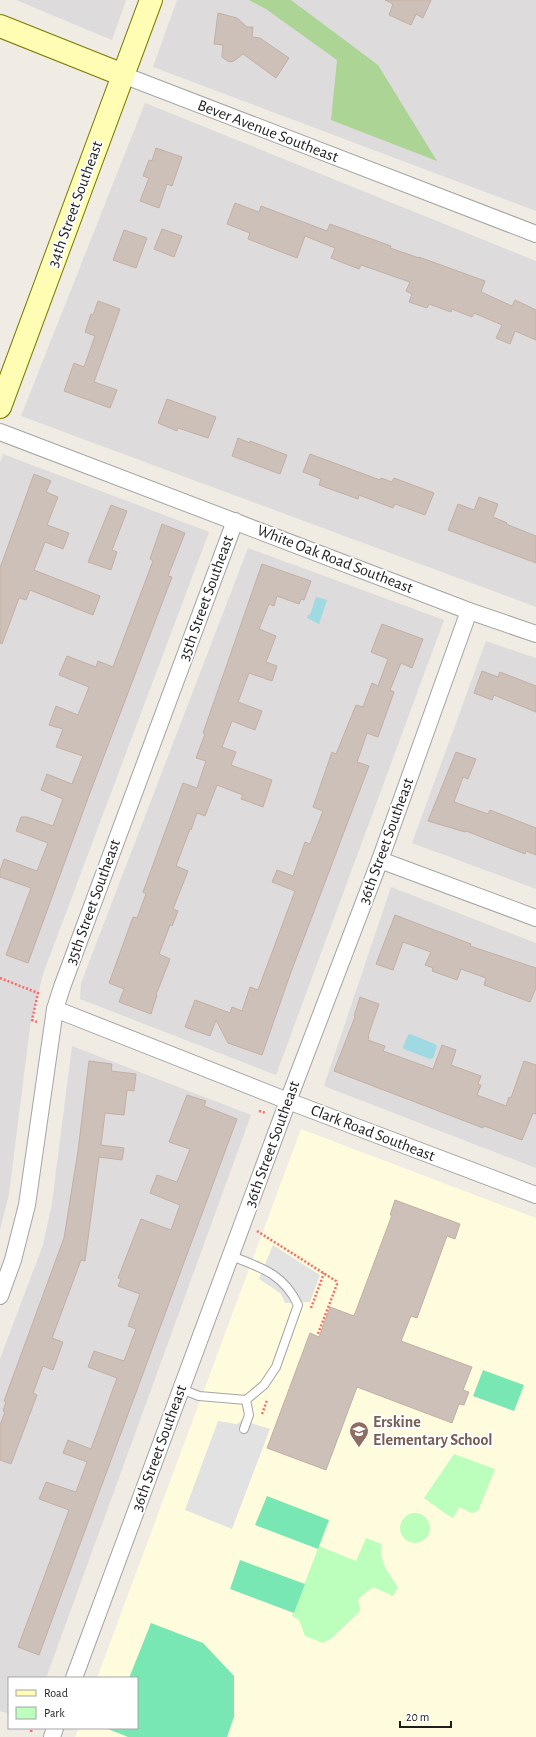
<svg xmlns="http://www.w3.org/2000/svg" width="536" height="1737" font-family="'Alegreya Sans',sans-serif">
<rect width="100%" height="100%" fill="#f0ebe3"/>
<g fill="#dddbdb">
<path d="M16,0H126L112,40Z"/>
<path d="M177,0H536V211L153,67Z"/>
<path d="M145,103L536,261V607L21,416Z"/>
<path d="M3,454L209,532L43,974L30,1027L9,1194L0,1230V463Z"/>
<path d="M248,548L444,620L276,1075L80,999L81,983Z"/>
<path d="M486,641L536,658V889L412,843Z"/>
<path d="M391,887L536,943V1168L324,1086Z"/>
<path d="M72,1046L251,1115L46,1678H9V1714L0,1711V1359L43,1245L52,1203Z"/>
</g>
<path fill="#fffcde" d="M301,1129L536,1218V1737H75L79,1728H137V1678H97Z"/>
<path fill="#acd494" d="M249,0H291L378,65L437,161L331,120L337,60L266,9Z"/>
<g fill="#bcffbc">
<path d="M454,1454L495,1469L478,1511L472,1513L459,1507L453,1518L443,1512L424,1498Z"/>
<circle cx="415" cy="1528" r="15"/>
<path d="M366,1538L382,1544C377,1559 390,1575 398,1587L393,1596L373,1587L358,1599L360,1611L332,1638L323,1643L305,1636L299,1620L292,1616L319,1546L356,1561Z"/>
</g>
<g fill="#79e7b3">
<path d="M483,1370L524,1385L514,1411L473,1396Z"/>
<path d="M267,1496L329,1520L318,1549L255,1525Z"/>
<path d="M240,1560L305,1584L294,1613L230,1589Z"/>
<path d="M151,1623L203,1643L234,1676V1717L227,1737H128L108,1729L137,1728V1678H129Z"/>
</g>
<g fill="#e2e2e2">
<path d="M273,1245L320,1275L310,1302L285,1303L281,1294L277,1291L259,1279Z"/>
<path d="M241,1420L270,1429L232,1529L185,1510L218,1421L236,1424L239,1423Z"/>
</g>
<g fill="#9fd9e2">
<path d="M316,597L327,600L319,624L307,618L308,615H310Z"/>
<path d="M410,1034L435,1044L437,1046L433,1058L430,1059L404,1049L403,1047L408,1035Z"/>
</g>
<g fill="#cdc0b9" stroke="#c3afa4">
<path d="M385,0H431L423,18L416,14L411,25L389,15L393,4Z"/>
<path d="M218,13L237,18L247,27H253L252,37L260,38L289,58L276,78L243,54L234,61L229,62L222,57L223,45L214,44Z"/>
<path d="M156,148L182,157L172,186L167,184L159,208L140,201L149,178L143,176L149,160L152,161Z"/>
<path d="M235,203L259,212L261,206L327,231L330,224L391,246L390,248L419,258V257L485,281L481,292L512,306L515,300L536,310V340L515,331L510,344L496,338L502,325L474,313L472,317L452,309L451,312L429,304L427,308L409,302L412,294L406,291L410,282L361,265L359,269L331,258L335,248L305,236L297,258L248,239L250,233L227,224Z"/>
<path d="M162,229L182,236L174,257L154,249Z"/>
<path d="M124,230L147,238L136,268L113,260Z"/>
<path d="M98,301L120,309L94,382L117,390L110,408L64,391L74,363L84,367L95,336L85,332L91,314L93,315Z"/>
<path d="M167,399L216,417L208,438L178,428L177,431L158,423Z"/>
<path d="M238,438L250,443V441L287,455L280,474L232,456Z"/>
<path d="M310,454L380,480L381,478L392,482L394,478L434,493L425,515L395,504L393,508L359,495L358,499L319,485L321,479L303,472Z"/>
<path d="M34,474L51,481L46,492L58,497L47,525L69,533L63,549L45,542L34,570L100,596L93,615L30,590L26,600L19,598L2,644L0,643V568Z"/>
<path d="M479,497L498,504L493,517L507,523L506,524L536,536V563L448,530L458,504L474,510Z"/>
<path d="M111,505L127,511L112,550L117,552L111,570L88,562Z"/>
<path d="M162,524L185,533L168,576L172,577L88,798L28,963L6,955L31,888L0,877V871L4,859L37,871L48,843L16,831L21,817H27L53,826L63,799L41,790L47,774L72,784L83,756L56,747L63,729L49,725L56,706L78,715L89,687L59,675L67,656L96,667L98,661L113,667L153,561L150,559Z"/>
<path d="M262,564L311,581L304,600L301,599L299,604L277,596L274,606L269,604L259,629L276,636L266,662L277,666L272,681L249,673L238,702L262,711L255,730L232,721L222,747L236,752L231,765L272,780L263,807L241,799L243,795L217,785L205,816L197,813L191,830L190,829L176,866L188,871L173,909L178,911L172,926L170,925L159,954L170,959L156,995H157L151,1014L119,1002L124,989L109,983L133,917L137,918L146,894L143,892L183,783L197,788L206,761L196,758L205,734L203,733Z"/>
<path d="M382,624L423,639L412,668L401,663L390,690L394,692L378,737L367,733L357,762L369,766L291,972L262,1055L228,1043L216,1020L210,1036L185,1027L195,1000L230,1013L232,1007L242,1011L250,987L258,990L295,891L272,882L277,870L293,876L305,842L310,844L323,811L313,807L332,752L336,754L356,705L363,707L372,683L378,686L388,659L371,652Z"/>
<path d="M482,671L498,677L500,672L536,686V712L494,695L492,700L474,693Z"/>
<path d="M456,752L476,759L468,779L463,777L454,802L488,814L490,810L536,828V855L526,851L525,854L466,831L465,832L428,821Z"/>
<path d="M395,915L471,944L470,946L536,968V988L530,1002L484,985L486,978L461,969L457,980L432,971L433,968L425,965L431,952L403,942L393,970L376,964Z"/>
<path d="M360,997L379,1004L368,1036L369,1037L368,1040L385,1046L383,1051L433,1069L442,1045L456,1050L451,1065L481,1076L478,1084L481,1085L477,1095L506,1106L509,1097L511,1098L524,1061L536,1065V1114L533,1113L522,1140L484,1126L483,1128L334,1071L355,1017L354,1016Z"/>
<path d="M89,1061L112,1064L111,1071L136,1074L134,1091L127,1090L124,1115L105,1113L101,1145L124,1148L122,1160L99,1157L85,1261L81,1260L52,1338L63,1342L53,1370L43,1366L33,1393L37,1395L11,1464L0,1460V1425L5,1412L3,1411L6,1402L4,1401L64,1238L78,1151Z"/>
<path d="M187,1095L206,1101L204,1106L237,1119L39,1655L18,1647L69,1510L39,1499L46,1482L76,1492L87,1462L63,1453L68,1440L91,1449L117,1378L88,1367L94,1351L124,1361L136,1329L128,1326L140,1294L118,1286L121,1279L118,1278L141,1219L171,1230L180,1205L150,1193L157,1175L177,1182L190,1149L169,1142Z"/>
<path d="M395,1200L460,1224L455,1239L447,1236L417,1318L411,1316L401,1341L472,1367L463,1390L469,1392L464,1405L459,1404L452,1423L357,1387L326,1470L267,1448L310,1333L319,1337L330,1307L354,1316L392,1215H390Z"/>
</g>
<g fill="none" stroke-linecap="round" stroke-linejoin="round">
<g stroke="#a5a5a5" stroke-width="10">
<g id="lane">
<path d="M181,1389L199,1396L246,1400L264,1385L276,1367L298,1305C284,1274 260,1267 231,1256"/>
<path d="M244,1429L249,1415L246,1400"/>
</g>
</g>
<g stroke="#a5a5a5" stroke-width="18">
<g id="street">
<path d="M123,75L536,234"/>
<path d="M0,432L469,611L536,634"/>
<path d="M380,860L536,918"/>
<path d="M55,1009L288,1101L536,1195"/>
<path d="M0,1296L13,1260L27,1205L55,1009L62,987L235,521"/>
<path d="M74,1678L288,1101L380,860L469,611"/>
<path d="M52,1737L55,1728"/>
</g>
</g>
<g stroke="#787b00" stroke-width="24">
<g id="secondary">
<path d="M0,26L123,75"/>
<path d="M0,407L151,0"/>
</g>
</g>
<g stroke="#ff6866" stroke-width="2.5" stroke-dasharray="2 2" stroke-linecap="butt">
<path d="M0,978L38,993L32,1020L37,1022"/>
<path d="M259,1111L266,1113"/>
<path d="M257,1231L336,1281L337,1284L318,1334"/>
<path d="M311,1308L324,1273"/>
<path d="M262,1414L267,1400"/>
<path d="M31,1732L32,1728"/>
</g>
<use href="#lane" stroke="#fff" stroke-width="8"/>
<use href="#street" stroke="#fff" stroke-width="16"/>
<use href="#secondary" stroke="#fffcb3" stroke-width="22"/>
</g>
<defs>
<g id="school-pin" transform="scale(1)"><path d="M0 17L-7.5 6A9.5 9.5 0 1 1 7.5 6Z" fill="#8d6e63" stroke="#fff"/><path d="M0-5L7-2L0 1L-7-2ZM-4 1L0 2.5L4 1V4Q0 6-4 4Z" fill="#fff"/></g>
</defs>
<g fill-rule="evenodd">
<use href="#school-pin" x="359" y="1431"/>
</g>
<g text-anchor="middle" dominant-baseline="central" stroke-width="4" stroke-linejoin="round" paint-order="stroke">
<g font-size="16" fill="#1e1e1e" stroke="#fff">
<text transform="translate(268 131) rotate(21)">Bever Avenue Southeast</text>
<text transform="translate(75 204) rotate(-70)">34th Street Southeast</text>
<text transform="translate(335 559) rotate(21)">White Oak Road Southeast</text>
<text transform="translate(206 598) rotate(-70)">35th Street Southeast</text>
<text transform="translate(386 841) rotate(-70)">36th Street Southeast</text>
<text transform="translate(93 902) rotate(-70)">35th Street Southeast</text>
<text transform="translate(373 1133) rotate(21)">Clark Road Southeast</text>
<text transform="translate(272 1144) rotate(-70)">36th Street Southeast</text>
<text transform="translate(159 1448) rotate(-70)">36th Street Southeast</text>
</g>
<g font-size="16" font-weight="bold" fill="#785e54" stroke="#fff" text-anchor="start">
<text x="373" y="1422">Erskine<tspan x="373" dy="18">Elementary School</tspan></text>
</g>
</g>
<rect x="8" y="1677" width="130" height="52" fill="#ffffff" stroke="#a5a5a5"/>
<rect x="16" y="1690" width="20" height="6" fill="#fffcb3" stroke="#a5a5a5"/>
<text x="44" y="1697" font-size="12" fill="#1e1e1e">Road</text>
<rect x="16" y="1707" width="20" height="12" fill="#bcffbc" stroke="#a5a5a5"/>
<text x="44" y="1717" font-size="12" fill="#1e1e1e">Park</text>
<path d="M400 1721v6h51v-6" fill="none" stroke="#1e1e1e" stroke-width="2"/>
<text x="406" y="1721" font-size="12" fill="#1e1e1e" stroke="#ffffff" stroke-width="3" paint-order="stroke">20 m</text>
</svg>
